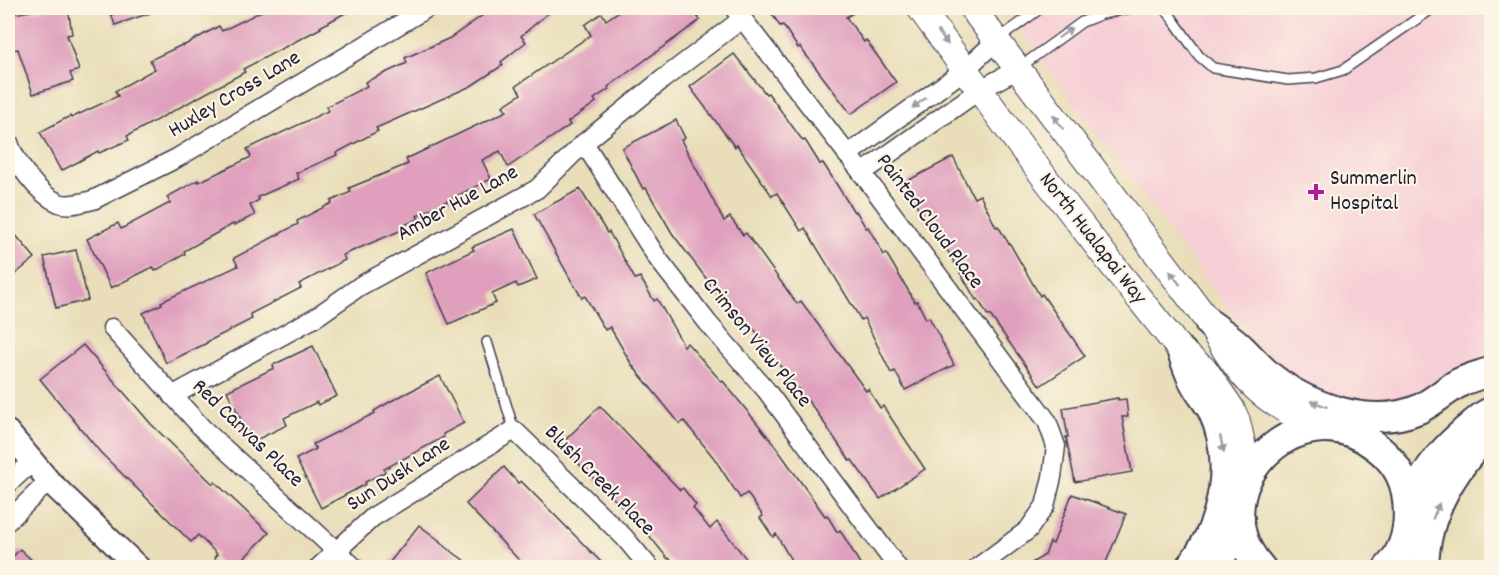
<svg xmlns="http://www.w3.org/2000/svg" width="1499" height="575" font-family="Dekko,sans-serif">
<rect width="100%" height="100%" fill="#fcf5e5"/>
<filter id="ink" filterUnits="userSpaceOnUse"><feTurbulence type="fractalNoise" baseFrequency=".0167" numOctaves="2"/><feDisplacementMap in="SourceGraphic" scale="12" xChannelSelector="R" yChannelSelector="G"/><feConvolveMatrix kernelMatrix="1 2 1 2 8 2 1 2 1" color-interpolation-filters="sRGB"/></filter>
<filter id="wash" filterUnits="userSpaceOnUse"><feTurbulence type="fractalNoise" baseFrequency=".008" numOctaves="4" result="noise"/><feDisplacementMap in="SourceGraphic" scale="24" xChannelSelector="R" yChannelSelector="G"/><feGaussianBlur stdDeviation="1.35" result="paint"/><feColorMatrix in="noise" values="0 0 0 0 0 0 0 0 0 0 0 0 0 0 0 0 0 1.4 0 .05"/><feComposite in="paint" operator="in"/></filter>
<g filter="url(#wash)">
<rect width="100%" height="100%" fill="#e9deb9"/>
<path fill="#f6cfd6" d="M1003,8H1491V350L1449,383L1390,405L1339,401L1293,380L1256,346Z"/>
<g id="blocks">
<g fill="#df9fbd">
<path d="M48,8H68L72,34L67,35L79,70L70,73L73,81L33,94L18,49L12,50L8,15Z"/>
<path d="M109,8H159V10L115,25Z"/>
<path d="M268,8H354L320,27L321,28L243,69L245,72L127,136L129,140L99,153L98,151L61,171L40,132L70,116L71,118L118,96L115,91L155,69L150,60L182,45L183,46L219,26L222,31Z"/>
<path d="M476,8H554L521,36L526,42L501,62L503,65L471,86L376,128L378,131L336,153L337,155L296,173L299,179L258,197L259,200L250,205L255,215L234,225L233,224L184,251L185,254L155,271L153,267L111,288L87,239L118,223L121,229L170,203L167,197L198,180L199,182L251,157L247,149L328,111L326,107L367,86L365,82L407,63L405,58L450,38L483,15Z"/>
<path d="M624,8H691L700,20L608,87L609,89L594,99L596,102L568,122L570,125L508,167L500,151L482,160L491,179L417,216L419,219L400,227L402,230L343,255L345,260L299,284L301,288L250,314L252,319L207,342V343L166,363L143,313L162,304L161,302L238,266L234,258L298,224L297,221L332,203L331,201L351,192L349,188L408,164L406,159L507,111L503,106L521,94L516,86L591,35L585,25L602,13L606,20Z"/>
<path d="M768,8H862L846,17L864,42L866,40L896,82L851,114L800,47L798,48L783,25L780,26Z"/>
<path d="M734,54L766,94L768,93L803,141L805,140L820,164L823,163L854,212L856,211L866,228L868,227L884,255L886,253L915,302L917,301L926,319L929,317L954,365L905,390L895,371L891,373L864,318L861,320L805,228L801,231L777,193L772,196L737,145L735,147L690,87Z"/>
<path d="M676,120L685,138L681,140L724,221L730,217L743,235L746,233L797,304L801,301L866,391L868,389L880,408L883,406L925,469L880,499L852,460L850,461L816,411L783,370L749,322L743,327L711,285L672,233L646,188L643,189L622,148Z"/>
<path d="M953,157L974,198L980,195L996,227L998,226L1009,244H1010L1040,296L1042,294L1085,356L1040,386L990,315L988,316L978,299L976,300L931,222L927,225L905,182Z"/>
<path d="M580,189L607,233L609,232L635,279L640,277L654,301L657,299L684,346L687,343L722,382L723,381L773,443L825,516L827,515L837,532L840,530L862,567H795L776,534L773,537L760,518L763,516L747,493L740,498L714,458L684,421L680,424L632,365L610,327L605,330L585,296L582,298L571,280L534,214Z"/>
<path d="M8,226L35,258L8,280Z"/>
<path d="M514,229L537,279L518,287L516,283L492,294L496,303L449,324L426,273L474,250L472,247Z"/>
<path d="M76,250L88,300L56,308L44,257Z"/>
<path d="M83,345L151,424L213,484L215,482L269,533L235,567H224L214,558L217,554L198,535L191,542L100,452L40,379Z"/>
<path d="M313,346L337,396L318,405L317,402L284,418L287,425L252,442L227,391L274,368L273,365Z"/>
<path d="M440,376L464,423L443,434L444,437L384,469L385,472L365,482L366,484L321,508L296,459L316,449L313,444L375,413L374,411L393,400Z"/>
<path d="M1118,398V400L1126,399L1128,417H1122L1132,472L1075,482L1066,437H1068L1063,408Z"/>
<path d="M600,406L680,490L683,488L696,505L693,508L710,529L717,522L748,561L739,567H677L669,558L668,559L631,513L630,514L612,497L560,445Z"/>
<path d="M504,467L518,483L521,481L606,567H527L518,559L466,504Z"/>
<path d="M1072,494L1126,514L1104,567H1025L1045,555L1050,542L1053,544Z"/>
<path d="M419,525L440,541L439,542L473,567H386Z"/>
<path d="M20,549L39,567H8V562Z"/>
</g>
</g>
</g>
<g filter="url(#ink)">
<use href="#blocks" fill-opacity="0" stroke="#403e4e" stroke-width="1.5"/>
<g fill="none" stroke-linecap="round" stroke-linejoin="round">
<g stroke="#403e4e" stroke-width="12">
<g id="service">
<path d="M1165,8L1199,56L1213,68L1288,80L1316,78L1343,70L1433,8"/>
<path d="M997,40L1041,8"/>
<path d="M1020,67L1082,22L1102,14L1131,8"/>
<path d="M487,342L514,430"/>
</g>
</g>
<g stroke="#403e4e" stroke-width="21">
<g id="minor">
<path d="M734,8L862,173L1047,421L1056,446L1052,477L1045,506L1028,530L977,568"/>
<path d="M8,140C15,162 37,194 59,203C68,207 83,202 93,200L177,158L427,8"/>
<path d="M584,143L658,259L708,323L766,390L898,568"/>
<path d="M847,155L966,69L997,40"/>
<path d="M862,173L981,89L1018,69"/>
<path d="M112,328L203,429L355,568"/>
<path d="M172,396L316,317L360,286L537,189L584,143L663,79L742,19"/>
<path d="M8,484L32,462"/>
<path d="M8,521L49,481"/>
<path d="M318,568L373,517L514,430L624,537L650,568"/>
</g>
</g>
<g stroke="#403e4e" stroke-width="26">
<path id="tertiary" d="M8,432L49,481L139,568"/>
</g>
<g stroke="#403e4e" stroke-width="28">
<g id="secondary">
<path d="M920,8L1022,148L1102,252L1182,352L1205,370L1231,408L1237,421L1249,474"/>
<path d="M972,8L1210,324C1241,381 1263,402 1322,429"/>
</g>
</g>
<g stroke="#403e4e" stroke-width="32">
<g id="primary">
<path d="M1210,324C1220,332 1231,338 1240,347C1251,357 1260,369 1272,378C1310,408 1373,429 1419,409C1433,402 1444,392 1457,384C1467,378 1481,375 1492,371"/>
<path d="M1182,352C1185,361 1188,370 1192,378C1197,390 1206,399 1212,410C1236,460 1224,526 1189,568"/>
<path d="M1408,512C1423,475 1435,457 1465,431C1473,425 1480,417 1488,413"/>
<path d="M1214,568L1231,540L1240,519"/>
<path d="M1261,568C1194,493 1296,385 1375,446C1393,459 1405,478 1407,500C1410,525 1406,549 1388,568"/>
<path d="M1424,568C1425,513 1454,467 1492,430"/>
</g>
</g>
<use href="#service" stroke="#fff" stroke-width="9"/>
<use href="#minor" stroke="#fff" stroke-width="18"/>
<use href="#tertiary" stroke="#fff" stroke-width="22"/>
<use href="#secondary" stroke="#fff" stroke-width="26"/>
<use href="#primary" stroke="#fff" stroke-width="28"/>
</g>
<defs><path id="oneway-solid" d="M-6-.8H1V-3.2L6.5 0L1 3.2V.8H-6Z" transform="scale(1.5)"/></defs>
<g fill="#9c9ca7">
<use href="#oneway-solid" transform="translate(1065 33) rotate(-37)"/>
<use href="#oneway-solid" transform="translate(943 38) rotate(53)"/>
<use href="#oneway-solid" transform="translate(919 103) rotate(143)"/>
<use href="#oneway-solid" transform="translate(1058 122) rotate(-127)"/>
<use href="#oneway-solid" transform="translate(1175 278) rotate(-127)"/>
<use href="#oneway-solid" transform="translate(1319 404) rotate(-159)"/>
<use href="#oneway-solid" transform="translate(1222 444) rotate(77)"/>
<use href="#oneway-solid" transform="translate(1436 511) rotate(-67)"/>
</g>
</g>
<path fill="#b5179e" stroke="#fcf5e5" stroke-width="2" d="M1313 183h6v6h6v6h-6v6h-6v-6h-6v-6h6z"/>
<g text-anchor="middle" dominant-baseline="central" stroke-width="4.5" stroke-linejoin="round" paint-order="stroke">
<g font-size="22" fill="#22223b" stroke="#fcf5e5">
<text transform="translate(235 95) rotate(-31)">Huxley Cross Lane</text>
<text transform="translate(458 204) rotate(-29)">Amber Hue Lane</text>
<text transform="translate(929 222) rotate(53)">Painted Cloud Place</text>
<text transform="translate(1092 239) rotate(52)">North Hualapai Way</text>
<text transform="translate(756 343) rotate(51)">Crimson View Place</text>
<text transform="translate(247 434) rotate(44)">Red Canvas Place</text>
<text transform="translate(399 475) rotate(-33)">Sun Dusk Lane</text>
<text transform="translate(599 481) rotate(45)">Blush Creek Place</text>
</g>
<g font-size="22" fill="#22223b" stroke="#fcf5e5" text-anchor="start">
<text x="1330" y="179">Summerlin<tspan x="1330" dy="25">Hospital</tspan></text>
</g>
</g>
<rect width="1499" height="575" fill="none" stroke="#fcf5e5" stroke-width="30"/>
</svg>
